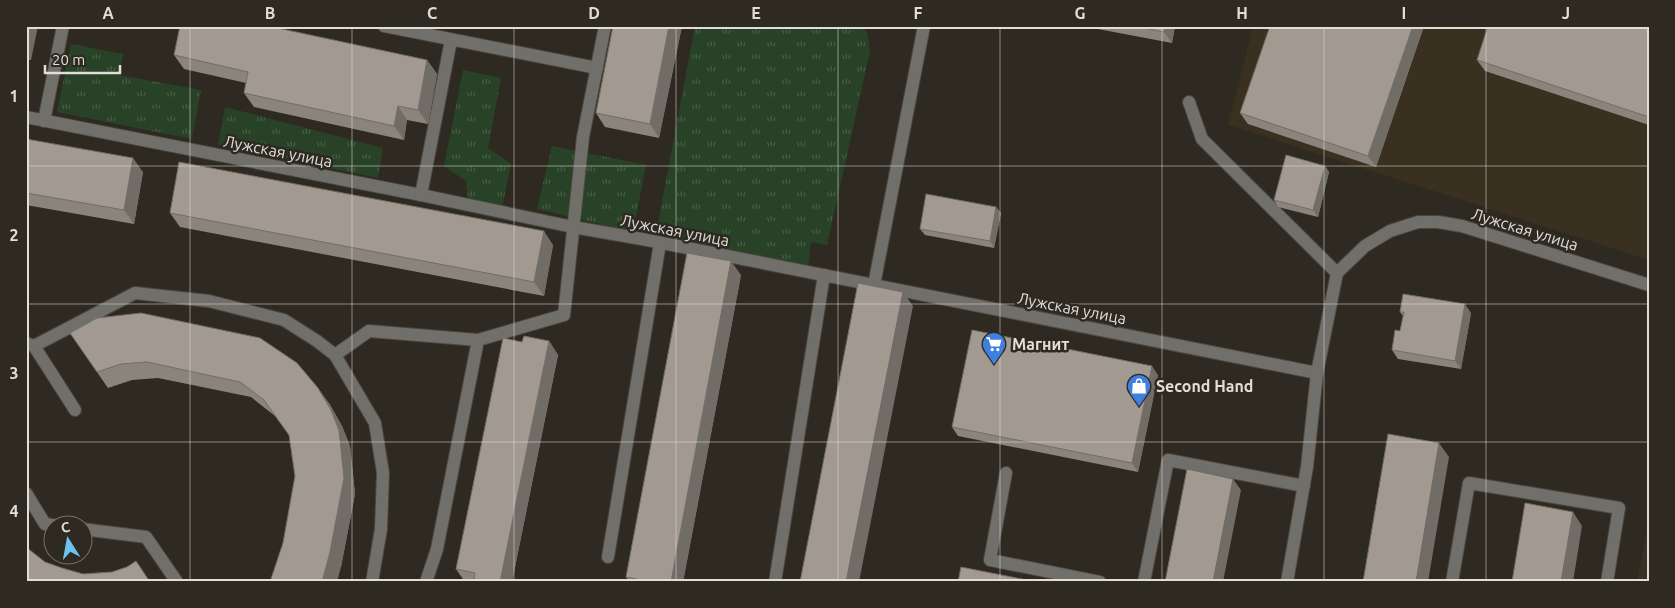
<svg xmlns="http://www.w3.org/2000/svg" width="1675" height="608" font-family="Ubuntu,sans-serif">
<defs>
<pattern id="grass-tufts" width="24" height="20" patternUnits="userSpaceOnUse" patternTransform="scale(1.25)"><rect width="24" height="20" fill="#284228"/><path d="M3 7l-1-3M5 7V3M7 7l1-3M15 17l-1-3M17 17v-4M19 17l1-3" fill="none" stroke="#475d46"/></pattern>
</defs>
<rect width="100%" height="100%" fill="#2e2921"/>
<path fill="#393124" d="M1649,519V582H1637Z"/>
<path fill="#393020" d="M1253,26H1649V260L1228,125Z"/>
<g fill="url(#grass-tufts)">
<path d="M695,26H861L867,32L870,51L827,245L811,242L808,266L656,234Z"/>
<path d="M71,44L123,54L119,75L201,90L192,139L57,112Z"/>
<path d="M463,70L501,78L488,148L511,164L502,208L468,198L466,181L444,166Z"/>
<path d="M225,107L383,148L378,178L218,145Z"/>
<path d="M552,146L646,165L633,232L537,209Z"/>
</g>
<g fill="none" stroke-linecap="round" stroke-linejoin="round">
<g stroke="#4b463e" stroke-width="14">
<g id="minor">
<path d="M384,26L597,68"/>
<path d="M1189,102L1202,139L1337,273"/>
<path d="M26,117L421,195L573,227L642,239L1317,373"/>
<path d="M44,121L63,26"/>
<path d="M421,195L451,40"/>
<path d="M874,285L924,26"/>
<path d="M26,343L34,346L75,410"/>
<path d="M34,346L135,293L209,301L284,320L317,341L335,355L375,423L383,473L381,529L372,582"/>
<path d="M335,355L369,331L478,340L564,315L583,137L605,26"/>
<path d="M1006,473L990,560L1100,582"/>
<path d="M26,493L45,524L58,526"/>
<path d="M82,529L146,537L177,582"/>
<path d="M608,557L660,243"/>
<path d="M426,582L437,549L478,340"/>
<path d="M775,582L824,275"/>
<path d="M1144,582L1168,460L1304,486"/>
<path d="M1287,582L1307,467L1317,373L1337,273L1365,246L1390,231L1418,222H1438L1462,226L1649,285"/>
<path d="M1452,582L1469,483L1619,508L1607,582"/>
</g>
</g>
<use href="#minor" stroke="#706f6a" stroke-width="12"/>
</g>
<g fill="#8b847d">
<path d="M26,26L31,60L26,59Z"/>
<path d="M613,26H682L659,138L605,127L596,113Z"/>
<path d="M1082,26H1175L1172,43Z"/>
<path d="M1270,26H1424L1376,167L1248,124L1240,113Z"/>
<path d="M1649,26V125L1485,71L1477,60Z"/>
<path d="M174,55L427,60L437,74L428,124L407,120L404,140L254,107L244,93L246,83L184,69Z"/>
<path d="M26,139L143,172L134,224L26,205Z"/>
<path d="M1325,166L1329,172L1318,217L1278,207L1274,200Z"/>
<path d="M996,207L1001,213L994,248L925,235L920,229Z"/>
<path d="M170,213L553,245L544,296L180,227Z"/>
<path d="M741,275L683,582H629L626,577Z"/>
<path d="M1400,312L1471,313L1461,369L1398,359L1392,350L1400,331L1403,316Z"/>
<path d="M70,333L329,403L342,426L350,446L355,494L341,567L283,543L295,476L289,435L275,416L251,397L158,378L132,380L108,388Z"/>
<path d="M549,341L558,355L512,582H465L456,569L522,342Z"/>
<path d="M1158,375L1138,472L958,436L952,427Z"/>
</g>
<g fill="#716c66">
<path d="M28,26H38L31,60L26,53V36Z"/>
<path d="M669,26H682L659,138L650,124Z"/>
<path d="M1165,26H1175L1172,43L1164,32Z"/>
<path d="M1413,26H1424L1376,167L1368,156Z"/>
<path d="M427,60L437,74L428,124L418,110Z"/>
<path d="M398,106L407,120L404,140L394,126Z"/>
<path d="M133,158L143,172L134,224L124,210Z"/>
<path d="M1325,166L1329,172L1318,217L1313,210Z"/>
<path d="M996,207L1001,213L994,248L990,241Z"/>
<path d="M544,231L553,245L544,296L534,282Z"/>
<path d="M731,261L741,275L683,582H671Z"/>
<path d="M903,292L913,306L859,582H846Z"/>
<path d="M1465,304L1471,313L1461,369L1455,361Z"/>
<path d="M549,341L558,355L512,582H500Z"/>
<path d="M1152,366L1158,375L1138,472L1132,463Z"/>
<path d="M318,388L329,403L342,426L350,446L355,494L341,567L337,582H322Z"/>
<path d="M1439,443L1449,457L1428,582H1416Z"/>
<path d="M1233,479L1241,490L1223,582H1213Z"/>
<path d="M1573,512L1582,526L1573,582H1561Z"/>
</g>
<g fill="#a29a91" stroke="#716c66">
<path d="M26,26H28L26,36Z"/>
<path d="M180,26H268L427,60L418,110L398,106L394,126L244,93L248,72L174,55Z"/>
<path d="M613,26H669L650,124L596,113Z"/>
<path d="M1134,26H1165L1164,32Z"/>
<path d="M1270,26H1413L1368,156L1240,113Z"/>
<path d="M1488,26H1649V117L1477,60Z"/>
<path d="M26,139L133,158L124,210L26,193Z"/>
<path d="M1286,155L1325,166L1313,210L1274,200Z"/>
<path d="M179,162L544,231L534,282L170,213Z"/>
<path d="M926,194L996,207L990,241L920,229Z"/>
<path d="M687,253L731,261L671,582H652L626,577Z"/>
<path d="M858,283L903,292L846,582H800Z"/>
<path d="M1403,294L1465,304L1455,361L1392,350L1395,330L1400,331L1404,312H1400Z"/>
<path d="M141,313L260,338L297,363L318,388L331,410L339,430L344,478L330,552L322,582H270L283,543L295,476L289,435L264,400L240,382L147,362L121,364L97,372L70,333L97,318Z"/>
<path d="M972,330L1152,366L1132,463L952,427Z"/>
<path d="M524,336L549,341L500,582H488L474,579L475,573L456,569L503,338L522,342Z"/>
<path d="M1388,434L1439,443L1416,582H1363Z"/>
<path d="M1187,469L1233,479L1213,582H1165Z"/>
<path d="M1525,503L1573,512L1561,582H1512Z"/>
<path d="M26,547L45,562L62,568L83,574L112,572L127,567L136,561L150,582H26Z"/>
<path d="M961,567L1037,582H958Z"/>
</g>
<path fill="none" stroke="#e1ddd8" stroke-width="1" stroke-opacity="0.55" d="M190,26V582M352,26V582M514,26V582M676,26V582M838,26V582M1000,26V582M1162,26V582M1324,26V582M1486,26V582M26,166H1649M26,304H1649M26,442H1649"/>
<defs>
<g id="supermarket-pin" transform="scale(1.25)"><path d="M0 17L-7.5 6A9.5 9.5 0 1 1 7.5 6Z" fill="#3f7fe0" stroke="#2e2921"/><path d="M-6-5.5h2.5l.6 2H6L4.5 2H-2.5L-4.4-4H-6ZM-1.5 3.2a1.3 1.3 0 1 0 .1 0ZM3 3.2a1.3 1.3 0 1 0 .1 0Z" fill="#fff"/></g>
<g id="shop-pin" transform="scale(1.25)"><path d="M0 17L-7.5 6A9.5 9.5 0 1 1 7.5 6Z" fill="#3f7fe0" stroke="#2e2921"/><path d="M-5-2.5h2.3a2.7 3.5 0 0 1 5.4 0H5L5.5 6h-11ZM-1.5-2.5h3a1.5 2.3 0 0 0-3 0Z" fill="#fff"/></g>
</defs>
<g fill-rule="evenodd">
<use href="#supermarket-pin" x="994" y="344"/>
<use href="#shop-pin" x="1139" y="386"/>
</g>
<g text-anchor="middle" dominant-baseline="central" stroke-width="5" stroke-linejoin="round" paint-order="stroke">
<g font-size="16" fill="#e1ddd8" stroke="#2e2921">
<text transform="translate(278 151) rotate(11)">Лужская улица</text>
<text transform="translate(1525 229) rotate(17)">Лужская улица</text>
<text transform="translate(675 230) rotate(11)">Лужская улица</text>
<text transform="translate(1072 308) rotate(11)">Лужская улица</text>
</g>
<g font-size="16" font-weight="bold" fill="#e1ddd8" stroke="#2e2921" text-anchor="start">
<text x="1012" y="344">Магнит</text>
<text x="1156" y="386">Second Hand</text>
</g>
</g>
<rect width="1675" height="608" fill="none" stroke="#2e2921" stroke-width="55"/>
<g transform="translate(68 540) rotate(349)"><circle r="24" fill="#2e2921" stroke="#76716a"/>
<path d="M0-4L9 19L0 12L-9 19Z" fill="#6cc3f2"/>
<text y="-8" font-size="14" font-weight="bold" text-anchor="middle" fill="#e1ddd8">С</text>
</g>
<path d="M45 65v8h75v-8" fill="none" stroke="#e1ddd8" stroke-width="2.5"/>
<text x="52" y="65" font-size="15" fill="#e1ddd8" stroke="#2e2921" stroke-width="4" paint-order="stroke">20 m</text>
<rect x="28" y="28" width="1620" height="552" fill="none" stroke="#e1ddd8" stroke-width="2"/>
<g font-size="16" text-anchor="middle" font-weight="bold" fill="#e1ddd8">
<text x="108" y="19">A</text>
<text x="270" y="19">B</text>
<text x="432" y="19">C</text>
<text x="594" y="19">D</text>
<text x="756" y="19">E</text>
<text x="918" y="19">F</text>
<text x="1080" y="19">G</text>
<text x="1242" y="19">H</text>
<text x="1404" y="19">I</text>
<text x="1566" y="19">J</text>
<text x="14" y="102">1</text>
<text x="14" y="241">2</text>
<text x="14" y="379">3</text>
<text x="14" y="517">4</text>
</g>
</svg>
